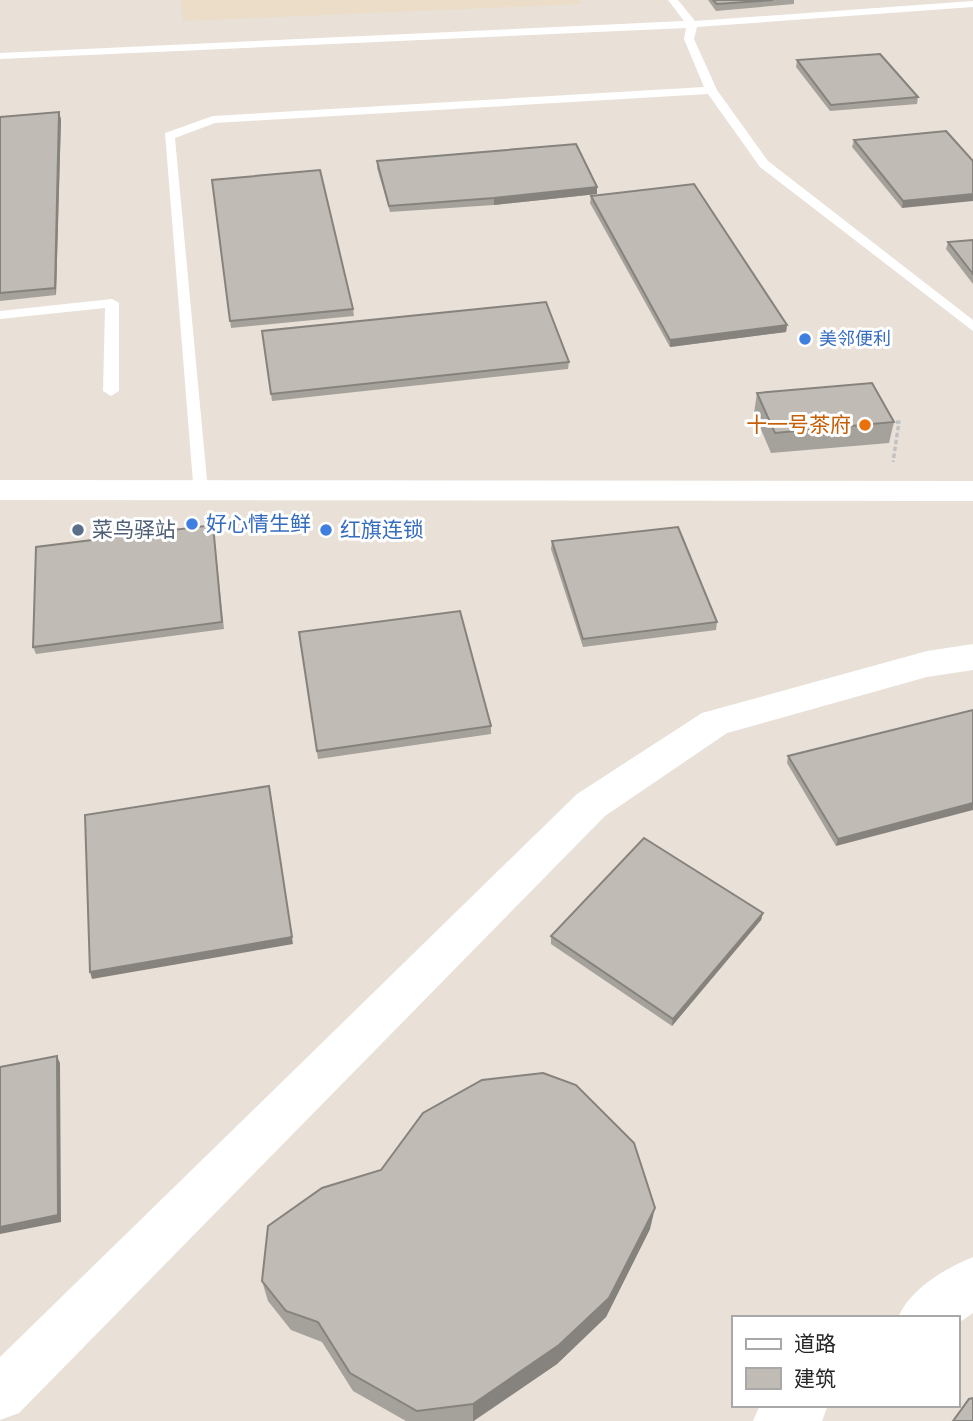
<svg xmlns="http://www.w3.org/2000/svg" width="973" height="1421" font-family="'Nunito Sans','Noto Sans SC',sans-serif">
<rect width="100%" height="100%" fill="#e9e0d8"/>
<path fill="#ebddc7" d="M181,0H579L582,4L183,21Z"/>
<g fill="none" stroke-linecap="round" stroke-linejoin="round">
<path stroke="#c2c2c2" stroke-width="3.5" stroke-dasharray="4.5 2.5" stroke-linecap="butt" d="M889,423L899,422L893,462"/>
<g fill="#fff" fill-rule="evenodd">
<path d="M668,0H678L695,21L973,1V7L697,27L694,39L717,90L768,161L973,320V331L760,167L708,94L215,123L175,138L208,491L200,496L194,495L165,133L213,116L704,87L684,39L686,28L0,59V53L684,21Z"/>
<path d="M112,299L119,303V391L111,396L103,391L105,308L0,319V311Z"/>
</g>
<g fill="#fff" fill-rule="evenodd">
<path d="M0,480L973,481V501L0,500Z"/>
<path d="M973,644V670L927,677L727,733L605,816L19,1413L0,1420V1357L577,794L702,713L927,651Z"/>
<path d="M973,1257V1313L957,1324V1318H898C910,1289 944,1269 973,1257Z"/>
<path d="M760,1405H828L822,1421H753Z"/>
</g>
</g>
<g fill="#a5a19b">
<path d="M708,0H794V4L716,11Z"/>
<path d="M797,60L918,97L917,104L830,111L796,67Z"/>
<path d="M0,117L61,119L56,295L0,301Z"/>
<path d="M854,140L973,161L902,208L852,147Z"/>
<path d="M377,161L597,187V194L494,205L390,212L377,168Z"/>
<path d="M212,180L353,309L354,316L231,328Z"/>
<path d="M591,196L787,325L786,332L670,347L590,203Z"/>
<path d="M973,240V284L946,249L948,242Z"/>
<path d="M262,331L569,362L568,369L272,401Z"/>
<path d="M757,393L894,422L889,443L771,453L754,413Z"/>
<path d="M213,525L224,629L36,654L33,647Z"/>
<path d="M552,541L717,622L716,630L583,647L551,549Z"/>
<path d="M299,632L491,726V734L318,759Z"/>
<path d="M973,710L836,846L787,763L788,756Z"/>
<path d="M763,913L761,920L672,1026L551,944V936Z"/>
<path d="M381,1170L650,1229L606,1317L557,1364L474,1421H406L353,1391L322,1342L291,1330L268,1301L262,1281Z"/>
</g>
<g fill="#86837e">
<path d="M59,112L61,119L56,295L55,288Z"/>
<path d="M597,187V194L494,205V198Z"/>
<path d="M973,194V201L902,208L903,201Z"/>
<path d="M787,325L786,332L670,347V340Z"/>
<path d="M269,786L293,944L92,979L90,972Z"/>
<path d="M973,803V810L836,846L838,839Z"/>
<path d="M763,913L761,920L672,1026L673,1019Z"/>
<path d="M57,1056L60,1063L61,1222L0,1234V1227Z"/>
<path d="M655,1208L650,1229L606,1317L557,1364L473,1421V1404Z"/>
</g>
<g fill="#c0bbb4" stroke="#86837e" stroke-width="2">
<path d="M713,0H773L717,4Z"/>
<path d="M880,54L918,97L831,105L797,60Z"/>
<path d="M59,112L55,288L0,293V117Z"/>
<path d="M946,131L973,161V194L903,201L854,140Z"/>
<path d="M576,144L597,187L494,198L389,206L377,161Z"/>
<path d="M320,170L353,309L230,321L212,180Z"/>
<path d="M694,184L787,325L670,340L591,196Z"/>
<path d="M973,240V274L948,242Z"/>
<path d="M546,302L569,362L271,394L262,331Z"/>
<path d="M872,383L894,422L775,433L757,393Z"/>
<path d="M213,525L222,622L33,647L36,547Z"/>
<path d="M678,527L717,622L583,639L552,541Z"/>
<path d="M460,611L491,726L317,751L299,632Z"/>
<path d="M973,710V803L838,839L788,756Z"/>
<path d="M269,786L292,937L90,972L85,815Z"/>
<path d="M644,838L763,913L673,1019L551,936Z"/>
<path d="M57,1056L58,1215L0,1227V1067Z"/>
<path d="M543,1073L576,1085L634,1143L655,1208L609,1298L559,1345L473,1404L417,1411L350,1373L318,1322L286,1311L262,1281L268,1226L322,1188L381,1170L423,1113L482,1080Z"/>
<path d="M973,1398V1421H953L969,1399Z"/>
</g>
<g fill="#3f7fe0" stroke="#fff" stroke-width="2.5">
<circle cx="805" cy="339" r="7"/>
<circle cx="192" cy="524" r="7"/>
<circle cx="326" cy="530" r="7"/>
</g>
<circle fill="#e8710a" stroke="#fff" stroke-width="2.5" cx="865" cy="425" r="7"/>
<circle fill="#5c6f8a" stroke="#fff" stroke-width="2.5" cx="78" cy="530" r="7"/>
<g text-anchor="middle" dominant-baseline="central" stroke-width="6" stroke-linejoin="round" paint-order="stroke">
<g font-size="18" fill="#366cbe" stroke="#fff" text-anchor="start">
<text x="819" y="339">美邻便利</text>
</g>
<g font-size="21" fill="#c56008" stroke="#fff" text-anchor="end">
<text x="851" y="425">十一号茶府</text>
</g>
<g font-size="21" fill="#366cbe" stroke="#fff" text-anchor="start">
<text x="206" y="524">好心情生鲜</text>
<text x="340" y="530">红旗连锁</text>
</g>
<g font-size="21" fill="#4e5e75" stroke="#fff" text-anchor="start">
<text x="92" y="530">菜鸟驿站</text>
</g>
</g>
<rect x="732" y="1316" width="228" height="91" fill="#ffffff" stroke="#a8a8a8" stroke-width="2"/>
<rect x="746" y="1339" width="35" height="10" fill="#ffffff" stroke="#a8a8a8" stroke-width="2"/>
<text x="794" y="1351" font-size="21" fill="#262626">道路</text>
<rect x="746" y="1368" width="35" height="21" fill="#c0bbb4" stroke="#a8a8a8" stroke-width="2"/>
<text x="794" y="1386" font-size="21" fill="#262626">建筑</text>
</svg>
